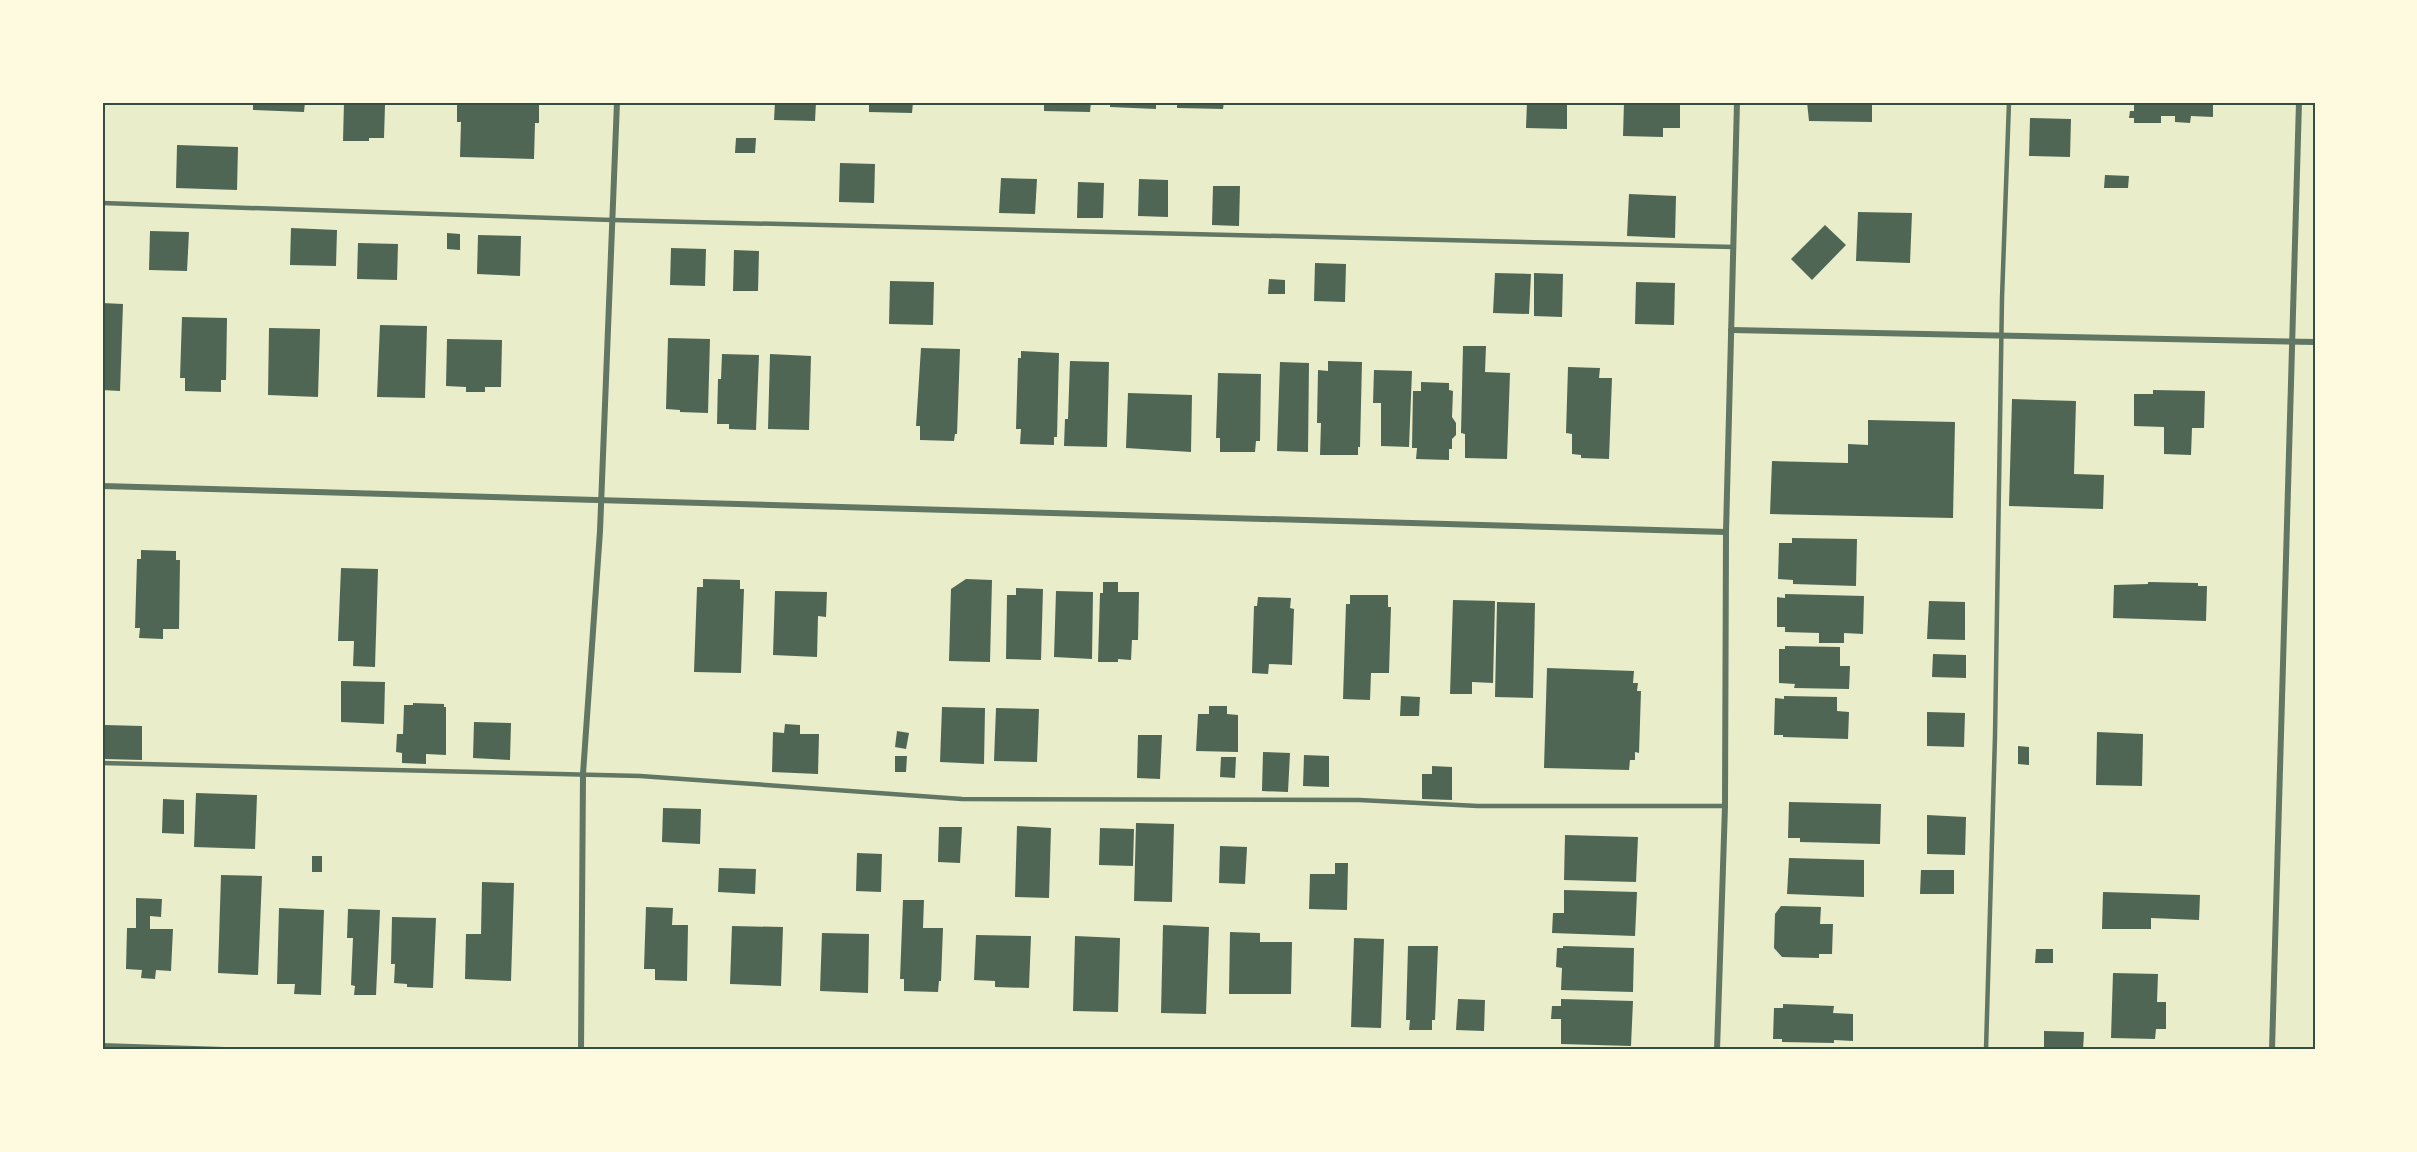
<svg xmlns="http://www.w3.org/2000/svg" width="2417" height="1152" font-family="Bitter,serif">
<rect width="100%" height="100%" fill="#e9edc9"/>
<g fill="#4f6655">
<path d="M253,102H305L304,112L253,110Z"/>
<path d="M344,102L385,105L384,138H369V141H343Z"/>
<path d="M457,102H539V123H535L534,159L460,157L461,122H457Z"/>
<path d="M775,102H816L815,121L774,120Z"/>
<path d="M869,102H913L912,113L869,112Z"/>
<path d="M1044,102H1091L1090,112L1044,111Z"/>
<path d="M1110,102H1156V109L1110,107Z"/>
<path d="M1177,102H1224L1223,109L1177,108Z"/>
<path d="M1527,102H1567V129L1526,128Z"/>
<path d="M1624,102H1680V128H1663V137L1623,136Z"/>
<path d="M1807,102H1872V122L1809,121Z"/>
<path d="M2134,102H2213V117L2191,116L2190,123L2175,122V116H2161V123H2134V118H2129L2130,111H2134Z"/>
<path d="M2030,118L2071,119L2070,157L2029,156Z"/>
<path d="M736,138H756L755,153H735Z"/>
<path d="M177,145L238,147L237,190L176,188Z"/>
<path d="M840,163L875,164L874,203L839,202Z"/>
<path d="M2105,175L2129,176L2128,188H2104Z"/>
<path d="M1001,178L1037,179L1035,214L999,213Z"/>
<path d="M1139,179L1168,180V217L1138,216Z"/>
<path d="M1078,182L1104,183L1103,218H1077Z"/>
<path d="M1213,186H1240L1239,226L1212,225Z"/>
<path d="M1629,194L1676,196L1675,238L1627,236Z"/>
<path d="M1858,212L1912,213L1910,263L1856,261Z"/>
<path d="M1825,225L1846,245L1812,280L1791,259Z"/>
<path d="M291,228L337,230L336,266L290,265Z"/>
<path d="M150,231L189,232L187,271L149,270Z"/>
<path d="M447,233L460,234V250L447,249Z"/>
<path d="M478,235L521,236L520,276L477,274Z"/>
<path d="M358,243L398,244L397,280L357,279Z"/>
<path d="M671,248L706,249L705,286L670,285Z"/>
<path d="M734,250L759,251L758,291H733Z"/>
<path d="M1315,263L1346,264L1345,302L1314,301Z"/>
<path d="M1495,273L1531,274L1529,314L1493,313Z"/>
<path d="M1534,273L1563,274L1562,317L1534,316Z"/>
<path d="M1269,279L1285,280V294H1268Z"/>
<path d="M890,281L934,282L933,325L889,324Z"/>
<path d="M1636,282L1675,283L1674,325L1635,324Z"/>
<path d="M102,303L123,304L120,391L102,390Z"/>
<path d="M182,317L227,318L226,380H221V392L185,391V378H180Z"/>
<path d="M380,325L427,326L425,398L377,397Z"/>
<path d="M269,328L320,329L318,397L268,395Z"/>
<path d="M668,338L710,339L708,413L680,412V410L666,409Z"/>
<path d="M447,339L502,340L501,387H485V392H466V387L446,386Z"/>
<path d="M1463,346H1486L1485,372L1510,373L1507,459L1465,458V434L1461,433Z"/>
<path d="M921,348L960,349L957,434H955L954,441L920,440V426H916Z"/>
<path d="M1021,351L1059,353L1057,437H1054V445L1020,444L1021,429H1016L1018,358H1021Z"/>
<path d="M722,354L759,355L756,430L729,429V424H717L718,379H721Z"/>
<path d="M770,354L811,356L809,430L768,429Z"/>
<path d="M1070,361L1109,362L1107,447L1064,446L1065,419H1068Z"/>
<path d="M1328,361L1362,362L1360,447H1358V455H1320L1321,423H1317L1318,370L1328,371Z"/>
<path d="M1280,362L1309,363L1308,452L1277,451Z"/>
<path d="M1568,367L1600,368L1599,378H1612L1609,459L1581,458V455L1572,454V434L1566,433Z"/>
<path d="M1374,370L1412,371L1409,447L1381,446V403H1373Z"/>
<path d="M1218,373L1261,374L1260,441H1256L1255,452H1220V438H1216Z"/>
<path d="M1421,382L1449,383V390L1453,391L1452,417L1456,423V435L1452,439V449H1449V460L1416,459L1417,448H1412L1413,391H1421Z"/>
<path d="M2153,390L2205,391L2204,428H2192L2191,455L2164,454V427L2134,426V394H2153Z"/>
<path d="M1128,393L1192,395L1191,452L1126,448Z"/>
<path d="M2012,399L2076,401L2074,474L2104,475L2103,509L2009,506Z"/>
<path d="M1868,420L1955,422L1953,518L1770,514L1772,461L1848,463V444L1868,445Z"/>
<path d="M1792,538L1857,539L1856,586L1793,584V580L1778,579L1779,543H1792Z"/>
<path d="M141,550L176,551V560H180L179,629H163V639L139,638L140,628H135L137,559H141Z"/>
<path d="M341,568L378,569L375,667L353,666L354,641H338Z"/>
<path d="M703,579L740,580V589H744L741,673L694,672L697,587H703Z"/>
<path d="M966,579L992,580L990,662L949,661L951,589Z"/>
<path d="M1103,582H1118V592H1139L1138,640H1132L1131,660L1118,659V662H1098L1100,593H1103Z"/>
<path d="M2148,582L2198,583V586H2207L2206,621L2113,618L2114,585L2148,584Z"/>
<path d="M1016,588L1043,589L1041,660L1006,659L1007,595H1016Z"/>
<path d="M775,591L827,592L826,617L818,616L817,657L773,655Z"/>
<path d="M1056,591L1093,592L1092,659L1054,657Z"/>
<path d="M1785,594L1864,596L1863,634L1844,633V643H1819V633L1785,632V627H1777V597L1785,598Z"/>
<path d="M1350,595H1388V607H1391L1389,673H1371L1370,700L1343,699L1346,604H1350Z"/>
<path d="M1258,597L1291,598L1290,608L1294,609L1292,665L1269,664L1268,674L1252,673L1254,606H1257Z"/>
<path d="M1453,600L1495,601L1493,683L1472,682V694H1450Z"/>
<path d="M1929,601L1965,602V640L1927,639Z"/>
<path d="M1497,602L1535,603L1533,698L1495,697Z"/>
<path d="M1785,646L1840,647V666H1850L1849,689L1794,688L1795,684L1779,683V649H1785Z"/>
<path d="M1933,654L1966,655V678L1932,677Z"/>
<path d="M1547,668L1634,671L1633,683H1638L1637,691H1641L1639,753L1635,752V760H1630L1629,770L1544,768Z"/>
<path d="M341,681L385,682L384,724L341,722Z"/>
<path d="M1401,696L1420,697L1419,716H1400Z"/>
<path d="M1784,696L1837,697V711L1849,712L1848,739L1783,737V735H1774L1775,698L1784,699Z"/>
<path d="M413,703L444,704V707H446V755L426,754V764L402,763V753L396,752L397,734H403L404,705H413Z"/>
<path d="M1209,706H1227V714L1238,715V752L1196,751L1198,714H1209Z"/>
<path d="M942,707L985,708L984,764L940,762Z"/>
<path d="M996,708L1039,709L1037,762L994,761Z"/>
<path d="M1927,712L1965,713L1964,747L1927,746Z"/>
<path d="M474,722L511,723L510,760L473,758Z"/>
<path d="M785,724L800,725V734H819L818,774L772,772L773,732L784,733Z"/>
<path d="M105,725L142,726V760L104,759Z"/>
<path d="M897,731L909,733L906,749L895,747Z"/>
<path d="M2097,732L2143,734L2142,786L2096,785Z"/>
<path d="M1138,735H1162L1160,779L1137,778Z"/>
<path d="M2018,746L2029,747V765L2018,764Z"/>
<path d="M1263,752L1290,753L1288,792L1262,791Z"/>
<path d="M1304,755L1329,756V787L1303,786Z"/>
<path d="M895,756H907L906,772H895Z"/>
<path d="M1221,757H1236L1235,778L1220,777Z"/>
<path d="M1432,766L1452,767V800L1422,799V774H1432Z"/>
<path d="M196,793L257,795L255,849L194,847Z"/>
<path d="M163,799L184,800V834L162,833Z"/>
<path d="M1789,802L1881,804L1880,844L1800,842V838H1788Z"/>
<path d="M663,808L701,809L700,844L662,842Z"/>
<path d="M1927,815L1966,817L1965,855L1927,854Z"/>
<path d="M1136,823L1174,824L1172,902L1134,901Z"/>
<path d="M1017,826L1051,828L1049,898L1015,897Z"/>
<path d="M939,827H962L960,863L938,862Z"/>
<path d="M1100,828L1134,829L1133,866L1099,865Z"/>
<path d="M1565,835L1638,837L1636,882L1564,880Z"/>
<path d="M1220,846L1247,847L1245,884L1219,883Z"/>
<path d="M857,853L882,854L881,892L856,891Z"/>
<rect x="312" y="856" width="10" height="16"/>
<path d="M1789,858L1864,860V897L1787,894Z"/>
<path d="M1335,863H1348L1347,910L1309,909L1310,874H1335Z"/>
<path d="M719,868L756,869L755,894L718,892Z"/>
<path d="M1921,870H1954V894H1920Z"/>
<path d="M221,875L262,876L258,975L218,973Z"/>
<path d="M482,882L514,883L511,981L465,979L466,934H481Z"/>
<path d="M1564,890L1637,892L1635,936L1552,933L1553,913H1564Z"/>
<path d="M2103,892L2200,895L2199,920L2151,918V929H2102Z"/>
<path d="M136,898L162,899L161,917L150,916V929H173L171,971L156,970L155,979L141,978L142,970L126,969L127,928H136Z"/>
<path d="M903,900H924L923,928H943L941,981H939L938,992L904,991V979H900Z"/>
<path d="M1781,906L1821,907L1820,924H1833L1832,954H1819V958L1782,957L1774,948L1775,914Z"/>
<path d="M646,907L673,908L672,925H688L687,981L655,980V969H644Z"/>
<path d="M279,908L324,910L321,995L294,994L295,984H277Z"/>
<path d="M348,909L380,910L376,995H354L355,986L351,985L353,938H347Z"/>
<path d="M392,917L436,918L433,988L407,987V984L394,983L395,964H391Z"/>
<path d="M1163,925L1209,927L1206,1014L1161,1013Z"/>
<path d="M732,926L783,927L781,986L730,984Z"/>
<path d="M1230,932L1260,933V942H1292L1291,994H1229Z"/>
<path d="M822,933L869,934L868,993L820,991Z"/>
<path d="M976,935L1031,936L1029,988L995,987V981L974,980Z"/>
<path d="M1075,936L1120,938L1118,1012L1073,1011Z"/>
<path d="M1354,938L1384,939L1381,1028L1351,1027Z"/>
<path d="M1408,946H1438L1435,1020H1432V1030H1409L1410,1020H1406Z"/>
<path d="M1563,946L1634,948L1633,992L1561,990L1562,968L1556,967L1557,948H1563Z"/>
<path d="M2036,949H2053V963H2035Z"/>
<path d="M2113,973L2158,974L2157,1002H2166V1029H2156L2155,1039L2111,1038Z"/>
<path d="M1458,999L1485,1000L1484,1031L1456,1030Z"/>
<path d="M1561,999L1633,1001L1631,1046L1561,1044V1019H1551L1552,1006H1561Z"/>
<path d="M1783,1004L1834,1006L1833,1013L1853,1014V1041L1834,1040V1043L1782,1042V1039H1773L1774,1008H1783Z"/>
<path d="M2044,1031L2084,1032L2083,1050H2044Z"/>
<path d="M1789,1047L1829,1048V1050H1789Z"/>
</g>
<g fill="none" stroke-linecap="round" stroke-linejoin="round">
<g stroke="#617663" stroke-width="4.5">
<path d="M102,203L612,220L1734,247"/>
<path d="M102,763L640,776L962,799L1359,800L1478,806H1725"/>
<path d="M1986,1050L1995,736L2002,298L2009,102"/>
</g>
<g stroke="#617663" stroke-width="6">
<path d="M1731,330L2315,342"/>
<path d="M102,486L1726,532"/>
<path d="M102,1046L225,1050"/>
<path d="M581,1050L583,774L600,531L617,102"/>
<path d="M1717,1050L1725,806L1726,532L1737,102"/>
<path d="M2272,1050L2299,102"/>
</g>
</g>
<rect width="2417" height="1152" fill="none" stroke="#fefae0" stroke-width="207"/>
<rect x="104" y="104" width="2210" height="944" fill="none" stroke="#344e41" stroke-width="2"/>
</svg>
